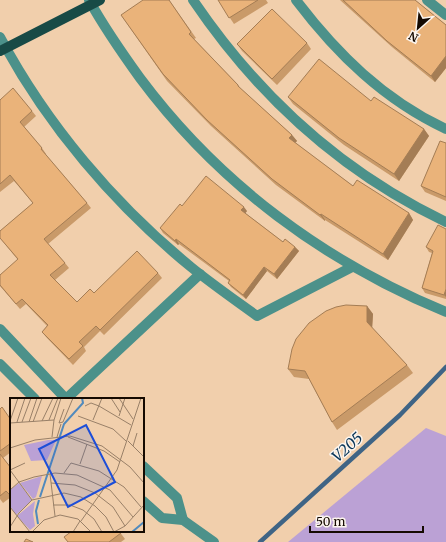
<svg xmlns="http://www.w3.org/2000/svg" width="446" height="542" font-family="Merriweather,serif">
<rect width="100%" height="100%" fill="#f1cfac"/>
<path fill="#bba1d5" d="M426,428L446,436V542H288Z"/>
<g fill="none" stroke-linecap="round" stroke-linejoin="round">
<path stroke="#3f6485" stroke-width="4.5" d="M260,542L400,415L446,367"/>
<g stroke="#4c918a" stroke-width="10">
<path d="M89,0C104,27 122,53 140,78C219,184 325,262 446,312"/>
<path d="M193,0C258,96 341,172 446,222"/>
<path d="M296,0C337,54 384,100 446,129"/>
<path d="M427,0L446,15"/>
<path d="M0,37C47,125 114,204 191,267C212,284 235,300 257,316L352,267"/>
<path d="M0,329L66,399"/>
<path d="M0,364L35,399"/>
<path d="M66,399L200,274"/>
<path d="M143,466L177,498L183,520"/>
<path d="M143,501L162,518L183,520L214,542"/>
</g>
<path stroke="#184a46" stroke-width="10" d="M0,51L100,0"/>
</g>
<g fill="#c99a69">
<path d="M169,0L196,38L194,39L238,85L241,89L292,135L297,141L295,143L353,186L409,213L413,220L388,260L325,220V221L276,185L211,126L167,81L121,15Z"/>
<path d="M218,0H266L268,3L234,24Z"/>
<path d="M340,0H415L446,25V68L435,82L392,47Z"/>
<path d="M307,43L311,49L277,85L242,51L237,44Z"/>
<path d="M288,97L371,101L424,129L429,136L399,181L344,145L293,104Z"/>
<path d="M0,100L32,111L36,116L24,127L42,148L46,154H45L87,203L91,208L48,244L65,263L69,268L55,280L77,302L94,293L158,273L162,278L104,335L100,331L84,347L86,351L73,365L46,337L42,332L47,326L26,304L20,309L0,286V275L18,260L0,238V231L33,203L14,181L0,192Z"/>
<path d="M446,143V201L425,192L421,186Z"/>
<path d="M182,206L247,211L245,213L283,242L295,247L299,251L277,279L267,271L246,299L231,287L228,283L229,281L179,244L178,245L163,233L160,228Z"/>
<path d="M446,229V299L425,293L422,288L432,253L429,252L426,247Z"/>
<path d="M367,306L373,314L372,328L407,365L413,373L337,430L332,422L309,379L294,377L288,369Z"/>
<path d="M0,409L11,420V452L3,458L11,468V497L3,503L0,499Z"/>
<path d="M119,531L125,539L121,542H68L64,537Z"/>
</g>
<g fill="#a47d55">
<path d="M446,56V68L435,82L431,76Z"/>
<path d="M424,129L429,136L399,181L394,174Z"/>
<path d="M292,135L297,141L294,144L289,138Z"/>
<path d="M244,207L247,211L244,215L241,210Z"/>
<path d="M409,213L413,220L388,260L383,254Z"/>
<path d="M321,214L325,220V221L320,215Z"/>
<path d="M176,239L179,244L178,245L175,241Z"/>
<path d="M295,247L299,251L277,279L274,274Z"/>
<path d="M264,267L267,271L246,299L243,295Z"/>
<path d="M446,289V297L444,295Z"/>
<path d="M367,306L373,314L372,330L367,322Z"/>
</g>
<g fill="#eab37a" stroke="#a47d55">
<path d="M143,0H169L191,32L189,34L238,85V86L292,135L289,138L353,186L357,180L409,213L383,254L321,214L320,215L272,179L207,120L163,74L121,15Z"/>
<path d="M218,0H258L229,18Z"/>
<path d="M343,0H415L446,25V56L431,76L387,41Z"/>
<path d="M272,9L307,43L272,79L237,44Z"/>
<path d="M319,59L371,101L374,97L424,129L394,174L339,138L288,97Z"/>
<path d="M13,88L32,111L20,122L42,148L41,149L87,203L44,239L65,263L50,275L77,302L90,289L94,293L137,251L158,273L100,330L96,326L79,342L83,346L69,359L42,332L48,325L22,299L16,304L0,285V275L18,259L0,238V231L33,203L10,175L0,184V100Z"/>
<path d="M440,141L446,143V197L421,186Z"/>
<path d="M206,176L244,207L241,210L283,242L285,239L295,247L274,274L264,267L243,295L228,283L230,280L176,239L175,241L160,228L180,204L182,206Z"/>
<path d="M438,225L446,229V289L444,295L422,288L433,251L426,247Z"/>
<path d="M346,305L367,306V322L407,365L332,422L305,371L288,369L292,349L296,339L309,323L326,311L336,307Z"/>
<path d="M2,407L11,420V443L0,451V409Z"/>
<path d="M0,454L11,468V496L6,491L0,496Z"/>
<path d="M72,531H119L121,533L109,542H68L64,537Z"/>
<path d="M26,539L33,542H24Z"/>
</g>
<g text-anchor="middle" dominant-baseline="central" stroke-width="3" stroke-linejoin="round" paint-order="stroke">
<g font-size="15" font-style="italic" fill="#073457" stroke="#fcf5ee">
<text transform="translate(347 447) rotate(-42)">V205</text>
</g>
</g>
<g transform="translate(10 398)">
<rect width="134" height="134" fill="#f1cfac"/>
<path d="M38,42H46L37,62L21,63L14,47ZM32,78L26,99L23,101L10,85ZM9,85L22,102L6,117L0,108V92ZM25,103L23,116L25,128L20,132L7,118Z" fill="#bba1d5"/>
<path fill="none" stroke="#518abd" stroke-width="2" d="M30,99L54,26L73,5L72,0M28,126L26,113L29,102M122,134L134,124"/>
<path fill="none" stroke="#998068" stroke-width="1" d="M101,0L110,14M109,0L123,21M75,8L81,5L89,8L121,27M68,18L103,31L116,43M109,18L115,0M39,22L48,0M83,22L92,0M0,23L8,0M32,23L43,0M7,24L15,0M12,24L21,0M19,24L27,0M23,24L32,0M0,25L44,22M49,25L53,24L63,0M49,25L54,11M42,39L44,22L51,0M47,39L51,26M58,39L94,53L110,64M118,43L134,59M123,48L127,35M0,50L25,42L60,38L92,48L120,69L134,85M70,66L77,46M0,72L22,102M0,72L15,65M54,75L61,65L89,73L114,89L131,109M40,76L45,118M41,85L65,87L85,95L103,109L115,128M0,92L9,84L24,79L45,75L67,77L100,92L123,119M43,107H60L73,112L84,121L92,134M0,109L20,134M71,123L107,72L131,0M0,129L9,115L22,102L54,95L71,99L85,108L96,119L104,134M22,134L34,122L50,117L68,121L81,134M63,134L70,123M104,134L115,128L134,107"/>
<path fill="#1d4ed8" fill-opacity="0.15" stroke="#1d4ed8" stroke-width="2" d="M76,27L105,84L58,109L29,51Z"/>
<rect width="134" height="134" fill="none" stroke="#150a01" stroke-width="2"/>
</g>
<g transform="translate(418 28) rotate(207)" stroke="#fcf5ee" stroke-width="3" paint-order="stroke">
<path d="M0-3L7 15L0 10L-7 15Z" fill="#150a01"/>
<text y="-6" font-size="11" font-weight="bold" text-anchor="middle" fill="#150a01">N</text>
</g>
<path d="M310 526v6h113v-6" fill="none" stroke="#150a01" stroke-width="2"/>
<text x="316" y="526" font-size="12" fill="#150a01" stroke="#fcf5ee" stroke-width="3" paint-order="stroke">50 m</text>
</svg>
